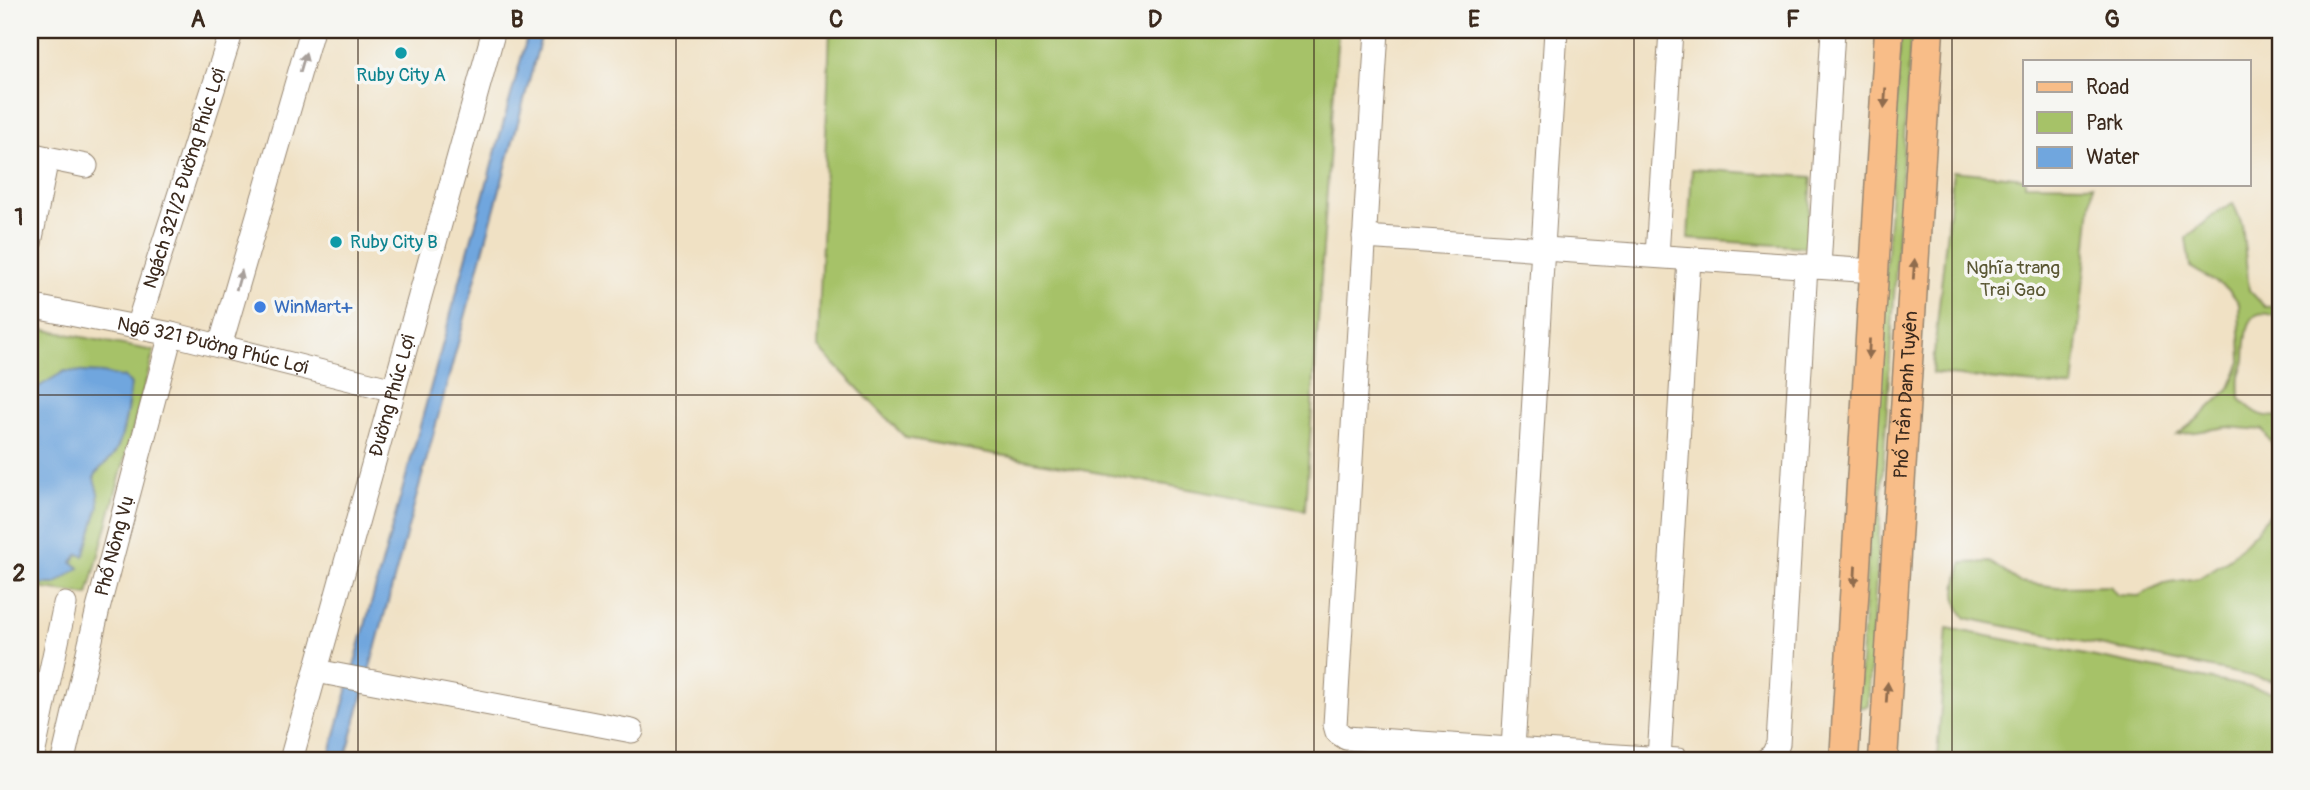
<svg xmlns="http://www.w3.org/2000/svg" width="2310" height="790" font-family="Pangolin,sans-serif">
<rect width="100%" height="100%" fill="#f6f6f2"/>
<filter id="ink" filterUnits="userSpaceOnUse"><feTurbulence type="fractalNoise" baseFrequency=".0143" numOctaves="2"/><feDisplacementMap in="SourceGraphic" scale="14" xChannelSelector="R" yChannelSelector="G"/><feConvolveMatrix kernelMatrix="1 2 1 2 8 2 1 2 1" color-interpolation-filters="sRGB"/></filter>
<filter id="wash" filterUnits="userSpaceOnUse"><feTurbulence type="fractalNoise" baseFrequency=".00686" numOctaves="4" result="noise"/><feDisplacementMap in="SourceGraphic" scale="28" xChannelSelector="R" yChannelSelector="G"/><feGaussianBlur stdDeviation="1.57" result="paint"/><feColorMatrix in="noise" values="0 0 0 0 0 0 0 0 0 0 0 0 0 0 0 0 0 1.4 0 .05"/><feComposite in="paint" operator="in"/></filter>
<g filter="url(#wash)">
<rect width="100%" height="100%" fill="#f0e1c4"/>
<g fill="#a6c268" stroke="#707643" stroke-width="2">
<path d="M830,30H1338L1305,510L906,438L818,347Z"/>
<path d="M1901,30H1911L1868,705L1862,708L1858,706Z"/>
<path d="M1692,169L1812,177L1807,247L1688,239Z"/>
<path d="M1953,171L2025,178V184L2093,185L2073,388L1932,373Z"/>
<path d="M2233,203L2242,224L2249,290L2265,307L2280,306V319C2245,299 2246,337 2245,360C2244,366 2241,371 2240,376C2239,384 2240,392 2240,399C2253,411 2262,419 2280,416V456L2263,430L2227,427L2177,435L2200,417L2230,388L2241,362L2239,303L2229,290L2190,267L2186,238L2220,210Z"/>
<path d="M30,327L154,351L88,595L30,587Z"/>
<path d="M2280,489V682L1966,618C1951,601 1956,584 1962,563L1990,562L2019,582L2058,587L2110,586L2117,595L2139,596L2163,583L2199,578L2229,559L2257,530L2279,501Z"/>
<path d="M1947,628L2280,693V760H1937Z"/>
</g>
<g fill="#70a6de" stroke="#56687e" stroke-width="2">
<path d="M529,30H543L345,760H328Z"/>
<path d="M65,371L102,373L126,378L131,384C128,403 124,443 112,457C105,466 99,466 94,478L98,493L99,506L84,556L78,554L72,562L79,568L55,584H30V392Z"/>
</g>
</g>
<g filter="url(#ink)">
<g fill="none" stroke-linecap="round" stroke-linejoin="round">
<g stroke="#968671" stroke-width="25">
<g id="minor">
<path d="M1377,30L1335,725L1337,732L1346,738L1678,760"/>
<path d="M30,154L47,158L30,243"/>
<path d="M47,158L86,166"/>
<path d="M1364,237L1874,271"/>
<path d="M1657,256L1671,30"/>
<path d="M1819,267L1833,30"/>
<path id="s1" d="M30,306L171,334L394,390"/>
<path id="s2" d="M137,327L232,30"/>
<path d="M220,346L312,30"/>
<path d="M316,671L632,731"/>
<path d="M1513,749L1556,30"/>
<path d="M1659,759L1689,259"/>
<path d="M32,760L65,604"/>
<path id="s3" d="M63,760L98,609L171,334"/>
<path id="s4" d="M291,760L494,30"/>
<path d="M1766,760L1773,755L1778,744L1806,266"/>
</g>
</g>
<g stroke="#968671" stroke-width="31">
<g id="major">
<path d="M1844,760L1889,30"/>
<path id="s5" d="M1883,760L1929,30"/>
</g>
</g>
<use href="#minor" stroke="#fff" stroke-width="23"/>
<use href="#major" stroke="#f8bd88" stroke-width="28"/>
</g>
<defs><path id="oneway-solid" d="M-6-.8H1V-3.2L6.5 0L1 3.2V.8H-6Z" transform="scale(1.75)"/></defs>
<g fill="#a79f9a">
<use href="#oneway-solid" transform="translate(303 62) rotate(-74)"/>
<use href="#oneway-solid" transform="translate(239 280) rotate(-74)"/>
</g>
<g fill="#906c4e">
<use href="#oneway-solid" transform="translate(1885 98) rotate(94)"/>
<use href="#oneway-solid" transform="translate(1914 269) rotate(-86)"/>
<use href="#oneway-solid" transform="translate(1869 349) rotate(93)"/>
<use href="#oneway-solid" transform="translate(1855 576) rotate(93)"/>
<use href="#oneway-solid" transform="translate(1887 692) rotate(-86)"/>
</g>
</g>
<path fill="none" stroke="#3b2a1e" stroke-width="2" stroke-opacity="0.55" d="M358,30V760M676,30V760M996,30V760M1314,30V760M1634,30V760M1952,30V760M30,395H2280"/>
<g fill="#0f9aa8" stroke="#f6f6f2" stroke-width="2.5">
<circle cx="401" cy="53" r="7"/>
<circle cx="336" cy="242" r="7"/>
</g>
<circle fill="#3f7fe0" stroke="#f6f6f2" stroke-width="2.5" cx="260" cy="307" r="7"/>
<g text-anchor="middle" dominant-baseline="central" stroke-width="7" stroke-linejoin="round" paint-order="stroke">
<g font-size="19" fill="#0d838f" stroke="#f6f6f2">
<text x="401" y="75">Ruby City A</text>
<text x="350" y="242" text-anchor="start">Ruby City B</text>
</g>
<g font-size="19" fill="#3b2a1e" stroke="#f6f6f2">
<text stroke="none"><textPath href="#s2" startOffset="156">Ngách 321/2 Đường Phúc Lợi</textPath></text>
<text stroke="none"><textPath href="#s1" startOffset="187">Ngõ 321 Đường Phúc Lợi</textPath></text>
<text stroke="none"><textPath href="#s4" startOffset="378">Đường Phúc Lợi</textPath></text>
<text stroke="none"><textPath href="#s5" startOffset="366">Phố Trần Danh Tuyên</textPath></text>
<text stroke="none"><textPath href="#s3" startOffset="220">Phố Nông Vụ</textPath></text>
</g>
<g font-size="19" fill="#5b5834" stroke="#f6f6f2">
<text x="2013" y="268">Nghĩa trang<tspan x="2013" dy="22">Trại Gạo</tspan></text>
</g>
<g font-size="19" fill="#366cbe" stroke="#f6f6f2" text-anchor="start">
<text x="274" y="307">WinMart+</text>
</g>
</g>
<rect width="2310" height="790" fill="none" stroke="#f6f6f2" stroke-width="77"/>
<rect x="2023" y="60" width="228" height="126" fill="#f6f6f2" stroke="#aba49d" stroke-width="2"/>
<rect x="2037" y="82" width="35" height="10" fill="#f8bd88" stroke="#aba49d" stroke-width="2"/>
<text x="2086" y="94" font-size="21" fill="#3b2a1e">Road</text>
<rect x="2037" y="112" width="35" height="21" fill="#a6c268" stroke="#aba49d" stroke-width="2"/>
<text x="2086" y="130" font-size="21" fill="#3b2a1e">Park</text>
<rect x="2037" y="147" width="35" height="21" fill="#70a6de" stroke="#aba49d" stroke-width="2"/>
<text x="2086" y="164" font-size="21" fill="#3b2a1e">Water</text>
<rect x="38" y="38" width="2234" height="714" fill="none" stroke="#3b2a1e" stroke-width="2.5"/>
<g font-size="23" text-anchor="middle" font-weight="bold" fill="#3b2a1e">
<text x="198" y="27">A</text>
<text x="517" y="27">B</text>
<text x="836" y="27">C</text>
<text x="1155" y="27">D</text>
<text x="1474" y="27">E</text>
<text x="1793" y="27">F</text>
<text x="2112" y="27">G</text>
<text x="19" y="225">1</text>
<text x="19" y="581">2</text>
</g>
</svg>
